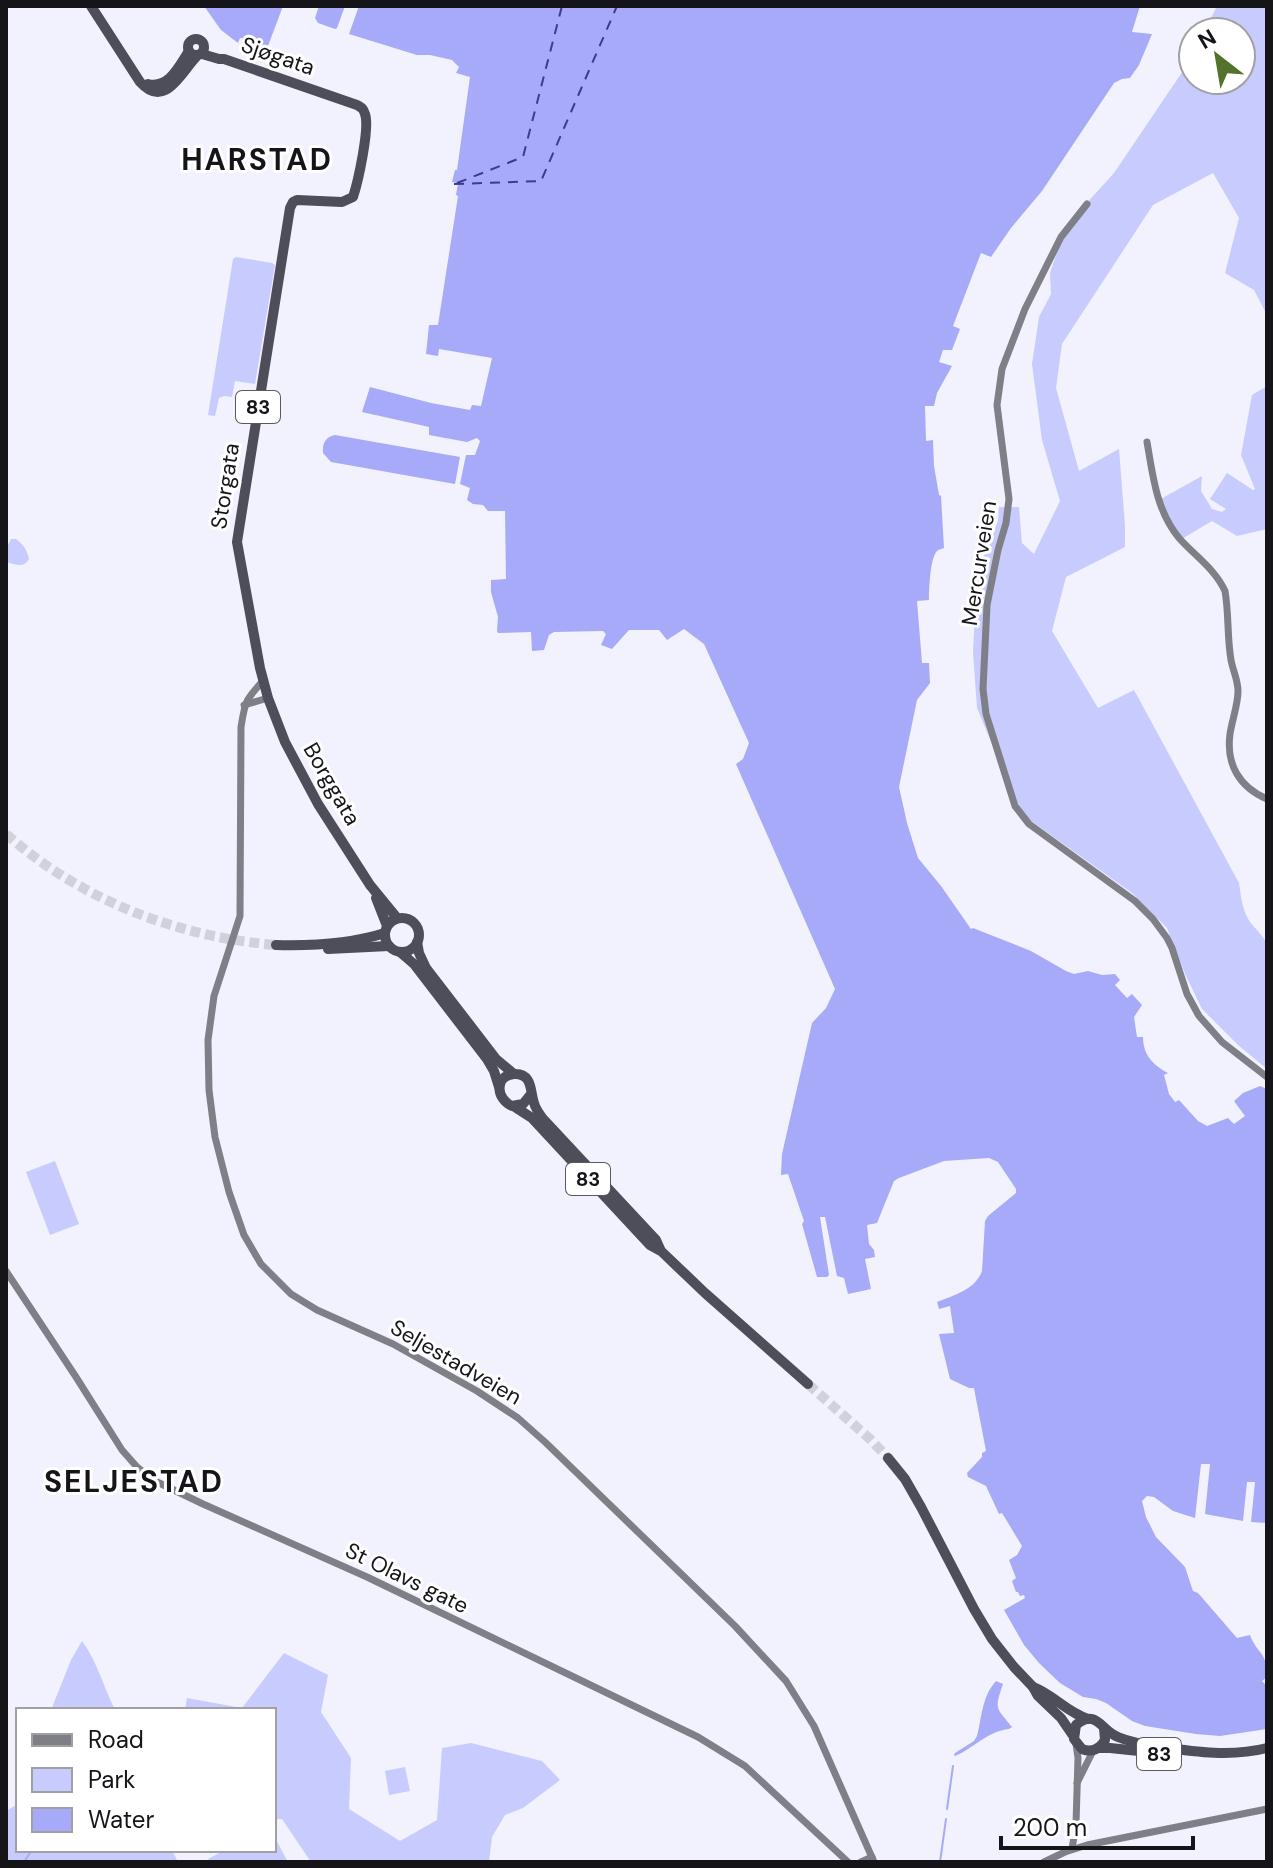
<svg xmlns="http://www.w3.org/2000/svg" width="1273" height="1868" font-family="'DM Sans',sans-serif">
<rect width="100%" height="100%" fill="#f1f2fd"/>
<g fill="#c7cbfd">
<path d="M1217,6H1267V315L1254,290L1225,273L1239,218L1213,173L1153,205L1062,344L1056,388L1079,471L1119,449L1125,526V547L1066,577L1052,631L1098,708L1134,690L1239,883C1241,897 1242,910 1250,922C1256,930 1263,935 1267,944V1069L1238,1045L1202,1009L1186,976L1167,928L1132,893L1027,818L1013,795L977,708L973,652L977,573L998,521L999,507H1019L1022,543L1034,554L1060,501L1042,440L1032,364L1039,317L1051,294L1050,273L1066,226L1114,173L1193,56V80H1241V32H1204Z"/>
<path d="M236,257L272,263L275,265L255,384L235,381L232,397L224,396L219,398L215,416L208,415L233,259Z"/>
<path d="M1267,386V529L1237,536L1212,521L1180,540L1159,500L1202,476L1201,491L1212,509L1222,512L1226,509L1210,499L1227,473L1253,490L1255,489L1241,455L1252,395Z"/>
<path d="M11,539H16C23,544 27,550 29,559C23,569 16,564 6,562V549Z"/>
<path d="M55,1161L79,1224L50,1235L26,1172Z"/>
<path d="M82,1641C98,1663 103,1686 115,1710H51L71,1660Z"/>
<path d="M284,1653L328,1675L321,1712L351,1758L349,1809L400,1841L437,1820L442,1748L471,1743L542,1761L560,1780L523,1808L505,1815L492,1837L489,1862H311L282,1819H274V1710H185L187,1698L242,1708Z"/>
<path d="M405,1767L410,1791L389,1795L385,1771Z"/>
<path d="M18,1804V1850H172L178,1862H6V1811Z"/>
<path d="M274,1836L288,1862H209L208,1859L225,1850H274Z"/>
</g>
<g fill="#a6aaf8">
<path d="M204,6H283L265,54L242,48L245,39L240,38L238,43L221,30Z"/>
<path d="M319,6H345L337,28L335,29L318,23L315,18Z"/>
<path d="M359,6H1140L1132,32L1152,34L1139,65L1130,78L1122,79L1114,83L1042,191L1011,228L991,257L981,253L953,326L960,329L952,350H943L939,362L952,366L937,393L934,406H925L926,441L933,440L934,466L939,495L941,496L944,548C942,549 939,549 937,551C930,558 929,589 929,600L917,601L922,663H929L930,683L917,700L899,787L907,823L918,858L941,886L971,929L973,928L1031,951L1066,971L1074,974L1088,971L1102,975L1115,974L1120,980L1115,985L1127,998L1132,994L1142,1005L1134,1017L1137,1037H1143C1143,1055 1153,1065 1168,1073L1164,1075L1169,1094L1175,1102L1179,1100L1198,1121L1207,1126L1228,1118L1234,1124L1245,1116L1234,1101L1243,1093L1260,1086L1267,1089V1523L1251,1522L1255,1482H1247L1243,1521L1205,1514L1210,1464H1201L1195,1518L1173,1511L1154,1497L1147,1496L1142,1501L1146,1517L1156,1537L1185,1567L1193,1591L1198,1593L1237,1638L1250,1635C1258,1656 1267,1650 1267,1677L1262,1681L1267,1686V1729L1220,1736L1196,1734L1145,1726L1132,1721L1106,1703L1096,1699L1083,1697L1060,1683L1039,1663L1024,1645L1004,1610L1025,1598L1024,1595L1020,1596L1018,1592H1016L1012,1581L1016,1578L1009,1560L1017,1555L1022,1546L1002,1513L999,1514L986,1486L968,1477L967,1473L982,1457V1453L986,1451L974,1388H969L950,1379L939,1334L954,1333L950,1306L939,1309L937,1302C954,1295 975,1290 982,1271L985,1221L988,1216L1016,1193V1189L998,1162L989,1158L944,1161L899,1178L894,1181L877,1223L867,1225L869,1244L874,1250L875,1257L865,1259L871,1289L848,1294L844,1278L837,1276L825,1217H820L829,1275L827,1277H817L802,1224L804,1221L788,1174L781,1175L782,1154L812,1023L826,1008L835,989L736,764L743,759L749,743L704,644L684,629L667,640L659,630H629L612,649L601,645L606,634L603,631L554,632L549,635L544,650L532,651L531,632L498,633L497,631L498,617L491,592V580L506,579L505,511H488L483,505L473,504L467,500L470,488L460,484L466,455H475L480,441L477,438L467,442L429,435V427L362,412L370,387L431,403L470,410L472,405L481,406L492,358L439,349L438,356L426,354L429,325H438L458,196L456,195L458,183L452,182L455,170H457L470,77L456,73L459,67L452,60L430,55H417L349,34Z"/>
<path d="M335,435L460,457L455,484L331,462L323,453C322,444 325,437 335,435Z"/>
<path d="M996,1681L1003,1684C994,1710 996,1707 1012,1727L1009,1729C988,1731 974,1748 955,1756L954,1755L955,1753L974,1741L977,1736C982,1717 982,1696 996,1681Z"/>
</g>
<g fill="none" stroke-linecap="round" stroke-linejoin="round">
<g stroke="#a6aaf8" stroke-width="2">
<path d="M947,1809L953,1766"/>
<path d="M24,1862L32,1850"/>
<path d="M940,1862L946,1819"/>
</g>
<g stroke="#3f3991" stroke-width="2" stroke-dasharray="10 8" stroke-linecap="butt">
<path d="M457,183L523,157L562,6"/>
<path d="M454,184L541,181L617,6"/>
</g>
<g stroke="#d0d1db" stroke-width="10" stroke-dasharray="10 5" stroke-linecap="butt">
<path d="M6,834C81,900 177,937 276,945"/>
<path d="M808,1384L870,1439L888,1458"/>
</g>
<g stroke="#7e7f87" stroke-width="7">
<path d="M1087,204L1061,237L1025,309L1002,369L997,405L1009,499L1006,523L998,550L987,605L983,689L986,714L1015,806L1029,824L1135,901L1153,919L1167,938L1172,948L1187,994L1199,1016L1222,1042L1267,1077"/>
<path d="M1147,442C1153,476 1156,510 1179,538C1195,556 1215,569 1225,591C1229,614 1227,637 1231,660C1233,671 1238,680 1238,691C1238,705 1232,720 1230,734C1226,764 1239,787 1267,799"/>
<path d="M263,681C245,700 245,702 241,727L240,916L214,996L208,1040L209,1090L215,1137L229,1192L244,1235L261,1264L291,1294L317,1310L393,1344L477,1391L518,1418L545,1442L735,1626L786,1681L814,1726L874,1862"/>
<path d="M244,705L268,698"/>
<path d="M6,1271L76,1377L122,1450L137,1467L153,1480L203,1504L367,1577L698,1737L745,1766L848,1862"/>
<path d="M1077,1783L1093,1751"/>
<path d="M1072,1849L1076,1824L1078,1758L1076,1744"/>
<path d="M861,1862L872,1857"/>
<path d="M1044,1862L1065,1852L1087,1845L1267,1809"/>
</g>
<g stroke="#4d4e59" stroke-width="10">
<path d="M91,6L140,82C165,110 181,72 197,56"/>
<circle cx="196" cy="47" r="8"/>
<path d="M202,54L219,59H224L357,105C362,108 363,108 365,114C370,128 358,182 353,197L342,202L297,200L293,202L290,208L237,542L260,668L268,698L285,742L318,804L370,885L397,918"/>
<path d="M148,84C169,89 179,66 189,51"/>
<path d="M376,898L387,926"/>
<circle cx="402" cy="935" r="17"/>
<path d="M417,942L419,953L426,968L496,1059L514,1074"/>
<path d="M276,945C312,946 350,944 385,933"/>
<path d="M328,949L389,946"/>
<path d="M400,952L414,964L487,1059L494,1071L499,1087"/>
<path d="M531,1094L523,1104L512,1106C496,1099 494,1076 514,1074C533,1073 530,1092 534,1103C536,1110 540,1115 544,1120L656,1240L660,1249"/>
<path d="M515,1107L532,1118L650,1245L661,1251L705,1293L808,1384"/>
<path d="M888,1458L905,1479L921,1507L974,1609L992,1639L1014,1667L1033,1687L1038,1696L1061,1718L1074,1737"/>
<path d="M1033,1687C1054,1695 1066,1712 1088,1719"/>
<path d="M1104,1728L1105,1740C1100,1749 1092,1753 1082,1749L1074,1739L1076,1725C1097,1708 1101,1731 1118,1737C1132,1743 1147,1745 1161,1747C1196,1752 1232,1757 1267,1748"/>
<path d="M1099,1748H1110L1177,1755"/>
</g>
</g>
<g text-anchor="middle" dominant-baseline="central" stroke-width="6" stroke-linejoin="round" paint-order="stroke">
<g fill="#fff" stroke="#5a5a5e" stroke-width="2">
<rect x="236" y="391" width="44" height="32" rx="6"/>
<rect x="566" y="1163" width="44" height="32" rx="6"/>
<rect x="1137" y="1738" width="44" height="32" rx="6"/>
</g>
<g font-size="20" font-weight="bold" fill="#141419">
<text x="258" y="407">83</text>
<text x="588" y="1179">83</text>
<text x="1159" y="1754">83</text>
</g>
<g font-size="22" fill="#141419" stroke="#fff">
<text transform="translate(278 56) rotate(19)">Sjøgata</text>
<text transform="translate(225 486) rotate(-81)">Storgata</text>
<text transform="translate(979 563) rotate(-81)">Mercurveien</text>
<text transform="translate(332 784) rotate(60)">Borggata</text>
<text transform="translate(456 1362) rotate(30)">Seljestadveien</text>
<text transform="translate(407 1578) rotate(26)">St Olavs gate</text>
</g>
<g font-size="30" font-weight="bold" letter-spacing="2" fill="#141419" stroke="#fff">
<text x="257" y="159">HARSTAD</text>
<text x="134" y="1481">SELJESTAD</text>
</g>
</g>
<rect width="1273" height="1868" fill="none" stroke="#141419" stroke-width="16"/>
<rect x="16" y="1708" width="260" height="144" fill="#ffffff" stroke="#a1a1a3" stroke-width="2"/>
<rect x="32" y="1734" width="40" height="12" fill="#7e7f87" stroke="#a1a1a3" stroke-width="2"/>
<text x="88" y="1748" font-size="24" fill="#141419">Road</text>
<rect x="32" y="1768" width="40" height="24" fill="#c7cbfd" stroke="#a1a1a3" stroke-width="2"/>
<text x="88" y="1788" font-size="24" fill="#141419">Park</text>
<rect x="32" y="1808" width="40" height="24" fill="#a6aaf8" stroke="#a1a1a3" stroke-width="2"/>
<text x="88" y="1828" font-size="24" fill="#141419">Water</text>
<g transform="translate(1217 56) rotate(329)"><circle r="38" fill="#ffffff" stroke="#a1a1a3" stroke-width="2"/>
<path d="M0-6L14 30L0 20L-14 30Z" fill="#51732b"/>
<text y="-12" font-size="22" font-weight="bold" text-anchor="middle" fill="#141419">N</text>
</g>
<path d="M1001 1836v12h192v-12" fill="none" stroke="#141419" stroke-width="4"/>
<text x="1013" y="1836" font-size="24" fill="#141419" stroke="#ffffff" stroke-width="6" paint-order="stroke">200 m</text>
</svg>
